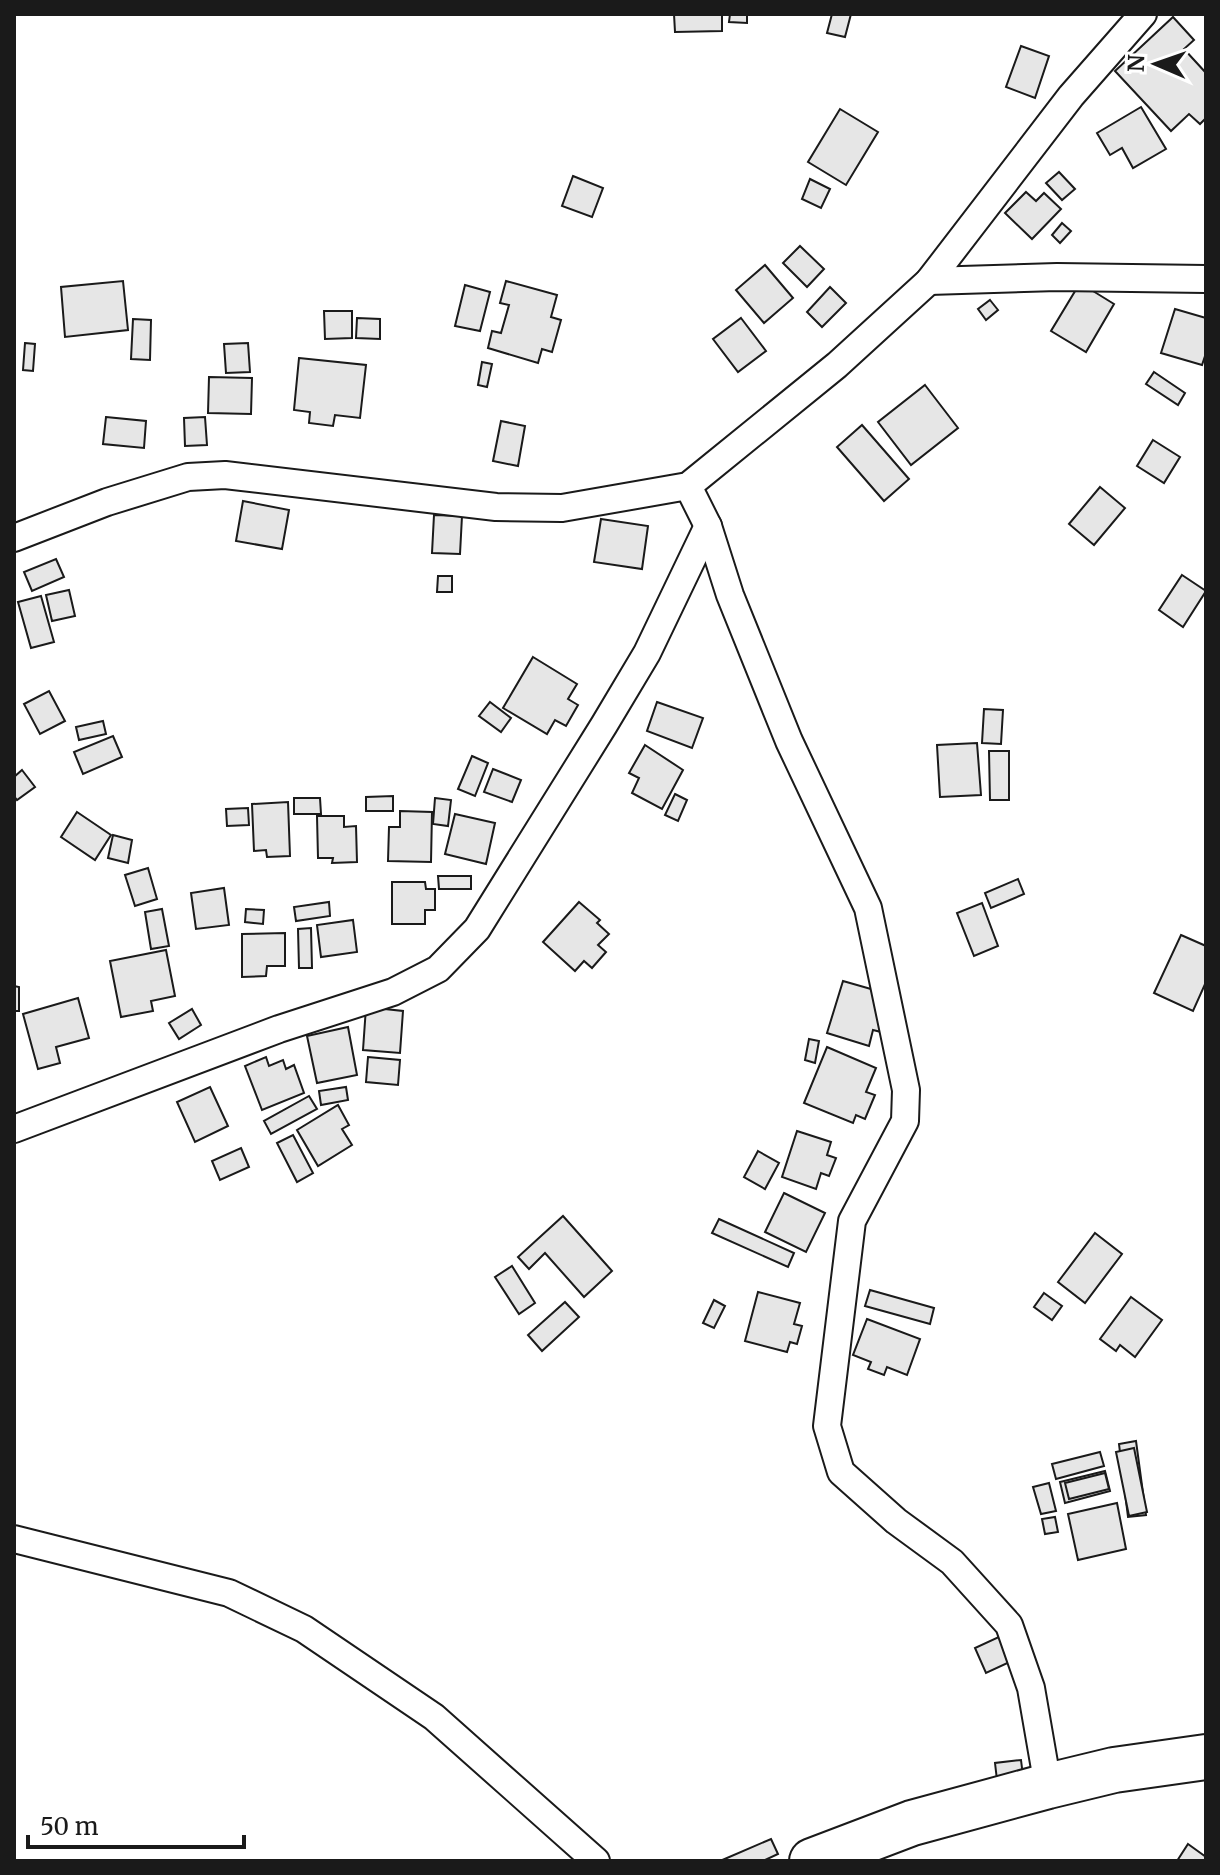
<svg xmlns="http://www.w3.org/2000/svg" width="1220" height="1875" font-family="Merriweather,serif">
<rect width="100%" height="100%" fill="#fff"/>
<g fill="#e6e6e6" stroke="#1a1a1a" stroke-width="2">
<path d="M674,14H722V31L675,32Z"/>
<path d="M730,14H747V23L729,22Z"/>
<path d="M832,14H851L845,37L827,33Z"/>
<path d="M1173,17L1194,40L1184,49L1206,73V118L1200,124L1189,114L1171,131L1115,71Z"/>
<path d="M1021,46L1049,56L1035,98L1006,87Z"/>
<path d="M1141,107L1166,149L1133,168L1122,148L1110,155L1097,133Z"/>
<path d="M840,109L878,132L846,185L808,162Z"/>
<path d="M1059,172L1075,189L1062,200L1046,183Z"/>
<path d="M573,176L603,188L592,217L562,206Z"/>
<path d="M810,179L830,189L821,208L802,199Z"/>
<path d="M1026,192L1036,201L1044,193L1061,209L1032,239L1005,213Z"/>
<path d="M1062,223L1071,231L1060,243L1052,235Z"/>
<path d="M800,246L824,269L807,287L783,263Z"/>
<path d="M765,265L793,298L764,323L736,290Z"/>
<path d="M123,281L128,330L65,337L61,287Z"/>
<path d="M506,281L557,295L551,317L561,320L552,352L542,349L538,363L488,348L492,331L501,333L509,305L500,303Z"/>
<path d="M1080,283L1114,304L1086,352L1051,331Z"/>
<path d="M465,285L490,292L480,331L455,326Z"/>
<path d="M830,287L846,303L822,327L807,312Z"/>
<path d="M990,300L998,310L986,320L978,309Z"/>
<path d="M1175,309L1206,318V353L1202,365L1161,353Z"/>
<path d="M324,311H352V338L325,339Z"/>
<path d="M357,318L380,319V339L356,338Z"/>
<path d="M741,318L766,351L738,372L713,339Z"/>
<path d="M133,319L151,320L150,360L131,359Z"/>
<path d="M25,343L35,344L33,371L23,370Z"/>
<path d="M248,343L250,372L226,373L224,344Z"/>
<path d="M299,358L366,365L360,418L335,415L333,426L309,423L310,412L294,410Z"/>
<path d="M482,362L492,364L487,387L478,385Z"/>
<path d="M1154,372L1185,393L1178,405L1146,384Z"/>
<path d="M209,377L252,378L251,414L208,413Z"/>
<path d="M925,385L958,428L911,465L878,422Z"/>
<path d="M106,417L146,421L144,448L103,444Z"/>
<path d="M205,417L207,445L185,446L184,418Z"/>
<path d="M501,421L525,426L518,466L493,461Z"/>
<path d="M862,425L909,479L884,501L837,447Z"/>
<path d="M1153,440L1180,457L1164,483L1137,466Z"/>
<path d="M1100,487L1125,508L1094,545L1069,524Z"/>
<path d="M243,501L289,510L282,549L236,541Z"/>
<path d="M434,515L462,516L460,554L432,553Z"/>
<path d="M601,519L648,526L642,569L594,562Z"/>
<path d="M56,559L64,577L32,591L24,572Z"/>
<path d="M1182,575L1206,591L1183,627L1159,610Z"/>
<path d="M438,576H452V592H437Z"/>
<path d="M69,590L75,616L52,621L46,595Z"/>
<path d="M41,596L54,642L31,648L18,602Z"/>
<path d="M533,657L577,684L568,699L578,705L566,726L555,720L547,734L503,708Z"/>
<path d="M49,691L65,721L40,734L24,704Z"/>
<path d="M490,702L511,718L501,732L479,716Z"/>
<path d="M657,702L703,718L692,748L647,731Z"/>
<path d="M984,709L1003,710L1001,744L982,743Z"/>
<path d="M103,721L106,734L79,740L76,727Z"/>
<path d="M113,736L122,757L83,774L74,752Z"/>
<path d="M977,743L981,795L940,797L937,745Z"/>
<path d="M645,745L683,770L662,809L632,793L639,778L629,773Z"/>
<path d="M989,751H1009V800H990Z"/>
<path d="M472,756L488,763L475,796L458,789Z"/>
<path d="M493,769L521,780L512,802L484,792Z"/>
<path d="M22,770L35,787L17,800L14,796V777Z"/>
<path d="M675,794L687,800L678,821L665,815Z"/>
<path d="M393,796V811H366V797Z"/>
<path d="M294,798H320L321,814H294Z"/>
<path d="M435,798L451,800L448,826L433,824Z"/>
<path d="M288,802L290,856L267,857L266,850L254,851L252,804Z"/>
<path d="M248,808L249,825L227,826L226,809Z"/>
<path d="M400,811L432,812L431,862L388,861L389,827H400Z"/>
<path d="M77,812L111,835L95,860L61,837Z"/>
<path d="M455,814L495,823L486,864L445,854Z"/>
<path d="M317,816H344V827L356,826L357,862L332,863L333,858H318Z"/>
<path d="M113,835L132,840L128,863L108,858Z"/>
<path d="M148,868L157,899L135,906L125,875Z"/>
<path d="M438,876H471V889H439Z"/>
<path d="M1018,879L1024,894L991,908L985,893Z"/>
<path d="M392,882H425L426,889H435V910H425V924H392Z"/>
<path d="M224,888L229,925L196,929L191,893Z"/>
<path d="M329,902L330,916L296,921L294,907Z"/>
<path d="M579,902L600,920L597,923L609,934L598,945L606,952L592,968L584,961L575,971L543,942Z"/>
<path d="M982,903L998,946L974,956L957,913Z"/>
<path d="M162,909L169,946L151,949L145,912Z"/>
<path d="M246,909L264,910L263,924L245,922Z"/>
<path d="M353,920L357,952L321,957L317,925Z"/>
<path d="M311,928L312,968H299L298,929Z"/>
<path d="M285,933V966H267L266,976L242,977V934Z"/>
<path d="M1181,935L1206,946V982L1193,1011L1154,993Z"/>
<path d="M166,950L175,996L151,1001L153,1011L121,1017L110,961Z"/>
<path d="M843,981L885,993V1033L873,1030L869,1046L827,1033Z"/>
<path d="M14,986L19,987V1011H14Z"/>
<path d="M78,998L89,1038L56,1047L60,1063L38,1069L23,1014Z"/>
<path d="M366,1007L403,1011L400,1053L363,1050Z"/>
<path d="M192,1009L201,1025L179,1039L169,1023Z"/>
<path d="M348,1027L357,1075L317,1083L307,1036Z"/>
<path d="M809,1039L819,1041L815,1063L805,1060Z"/>
<path d="M827,1047L876,1068L866,1092L875,1095L865,1119L856,1115L853,1123L804,1103Z"/>
<path d="M266,1057L269,1066L283,1060L286,1069L294,1065L304,1093L262,1110L245,1066Z"/>
<path d="M368,1057L400,1060L398,1085L366,1082Z"/>
<path d="M210,1087L228,1126L195,1142L177,1102Z"/>
<path d="M346,1087L348,1100L321,1105L319,1091Z"/>
<path d="M309,1096L317,1109L271,1134L264,1121Z"/>
<path d="M338,1105L349,1125L342,1129L352,1145L318,1166L297,1130Z"/>
<path d="M797,1131L831,1142L827,1155L836,1158L829,1176L821,1173L816,1189L782,1177Z"/>
<path d="M293,1135L313,1173L297,1182L277,1143Z"/>
<path d="M241,1148L249,1167L220,1180L212,1161Z"/>
<path d="M758,1151L779,1163L765,1189L744,1177Z"/>
<path d="M784,1193L825,1213L806,1252L765,1232Z"/>
<path d="M563,1216L612,1271L584,1297L545,1253L529,1269L518,1257Z"/>
<path d="M719,1219L794,1253L788,1267L712,1233Z"/>
<path d="M1095,1233L1122,1254L1085,1303L1058,1282Z"/>
<path d="M512,1266L535,1303L519,1314L495,1277Z"/>
<path d="M870,1290L934,1308L930,1324L865,1306Z"/>
<path d="M758,1292L800,1303L794,1324L802,1326L797,1344L790,1342L787,1352L745,1341Z"/>
<path d="M1044,1293L1062,1306L1052,1320L1034,1307Z"/>
<path d="M1131,1297L1162,1320L1135,1357L1120,1345L1116,1351L1100,1339Z"/>
<path d="M714,1300L725,1306L714,1328L703,1323Z"/>
<path d="M565,1302L579,1317L542,1351L528,1335Z"/>
<path d="M867,1319L920,1339L907,1375L887,1367L884,1375L868,1369L871,1362L853,1355Z"/>
<path d="M1136,1441L1146,1515L1128,1517L1119,1444Z"/>
<path d="M1134,1448L1147,1512L1129,1516L1116,1452Z"/>
<path d="M1100,1452L1104,1466L1056,1479L1052,1464Z"/>
<path d="M1105,1471L1110,1491L1065,1503L1060,1482Z"/>
<path d="M1105,1473L1109,1489L1069,1499L1065,1483Z"/>
<path d="M1049,1483L1056,1511L1041,1514L1033,1487Z"/>
<path d="M1117,1503L1126,1549L1078,1560L1068,1514Z"/>
<path d="M1055,1517L1058,1532L1045,1534L1042,1519Z"/>
<path d="M1003,1635L1014,1660L986,1673L975,1648Z"/>
<path d="M1021,1760L1023,1776L997,1780L995,1763Z"/>
<path d="M771,1839L778,1854L763,1861H720Z"/>
<path d="M1188,1844L1206,1857V1861H1177Z"/>
</g>
<g fill="none" stroke-linecap="round" stroke-linejoin="round">
<g stroke="#1a1a1a" stroke-width="30">
<g id="minor">
<path d="M929,281L1057,277L1206,279"/>
<path d="M688,486L708,526L730,595L789,741L868,908L906,1090L905,1121L852,1221L827,1426L841,1472L896,1521L952,1562L1009,1625L1031,1688L1048,1786"/>
<path d="M14,538L107,502L188,477L225,475L496,507L562,508L688,486L837,365L929,281L1071,96L1143,14"/>
<path d="M14,1129L279,1029L393,992L438,969L477,929L604,725L647,653L708,526"/>
<path d="M14,1539L229,1593L304,1629L434,1717L596,1861"/>
</g>
</g>
<g stroke="#1a1a1a" stroke-width="48">
<path id="trunk" d="M812,1861L912,1823L1048,1786L1114,1770L1206,1757"/>
</g>
<use href="#minor" stroke="#fff" stroke-width="26"/>
<use href="#trunk" stroke="#fff" stroke-width="44"/>
</g>
<rect width="1220" height="1875" fill="none" stroke="#1a1a1a" stroke-width="32"/>
<g transform="translate(1156 64) rotate(272)" stroke="#ffffff" stroke-width="6" paint-order="stroke">
<path d="M0-6L14 30L0 20L-14 30Z" fill="#1a1a1a"/>
<text y="-12" font-size="22" font-weight="bold" text-anchor="middle" fill="#1a1a1a">N</text>
</g>
<path d="M28 1835v12h216v-12" fill="none" stroke="#1a1a1a" stroke-width="4"/>
<text x="40" y="1835" font-size="24" fill="#1a1a1a" stroke="#ffffff" stroke-width="6" paint-order="stroke">50 m</text>
</svg>
